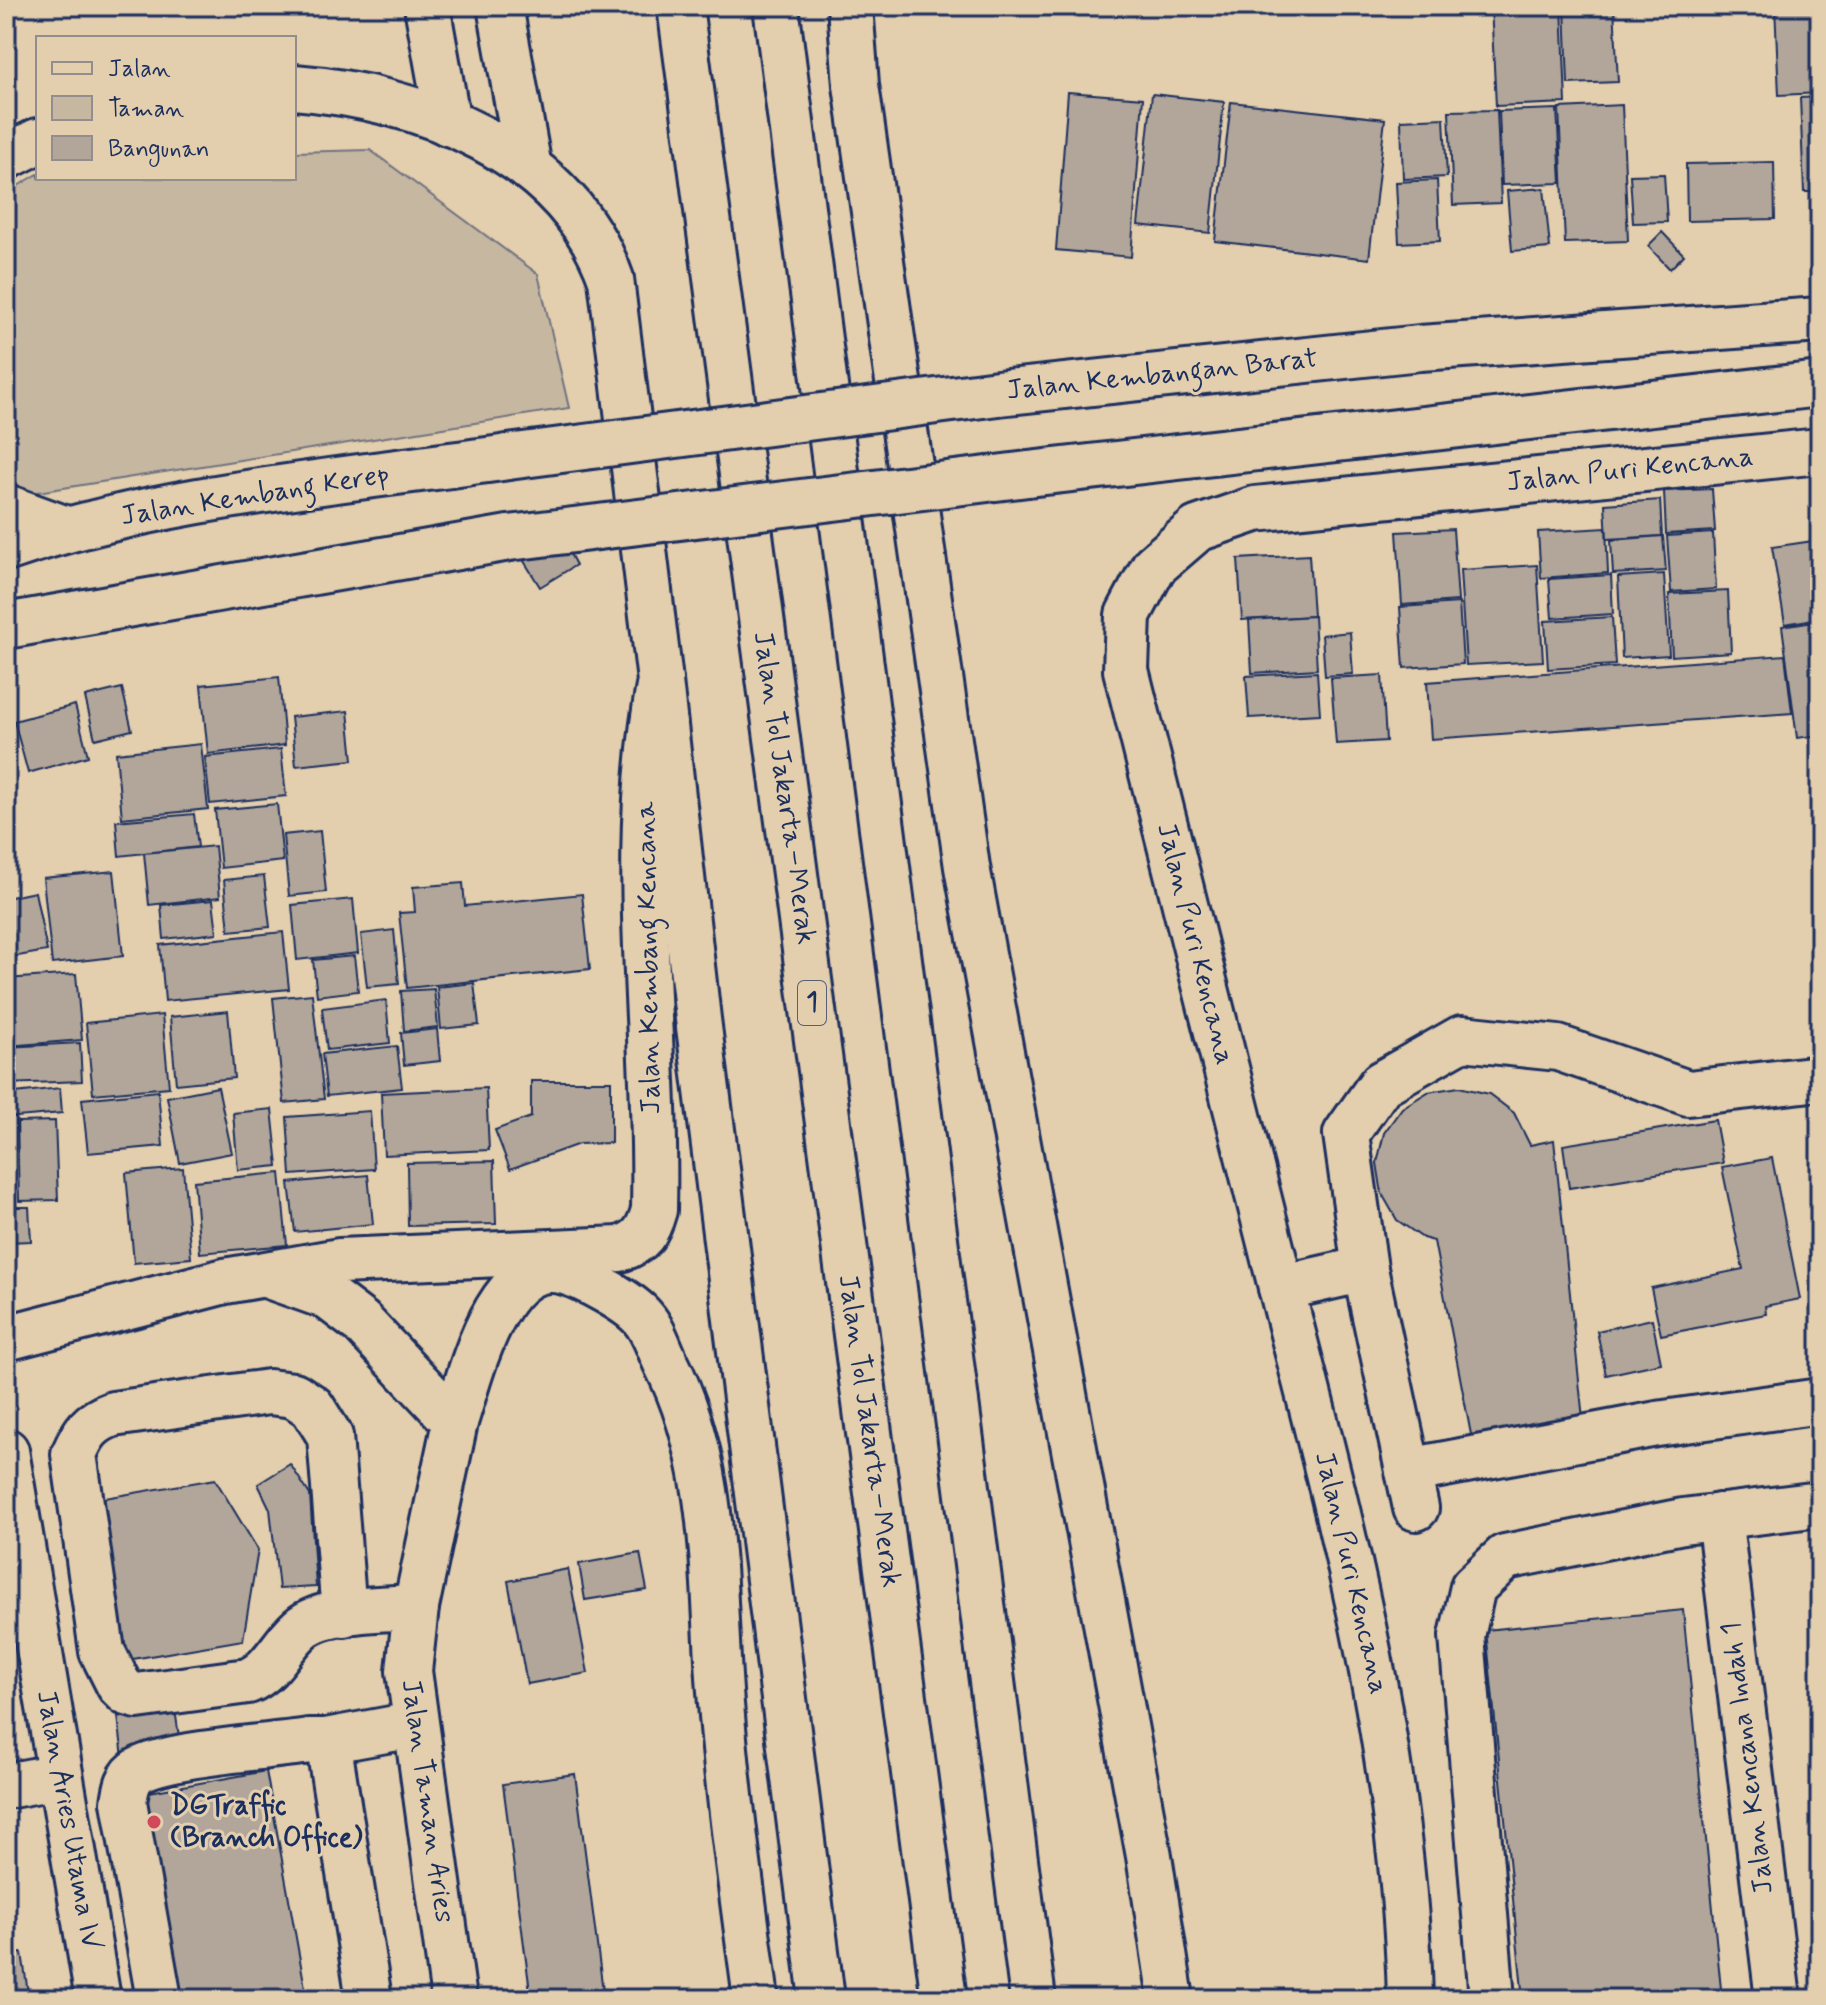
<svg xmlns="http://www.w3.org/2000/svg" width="1826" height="2005" font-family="Mynerve,sans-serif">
<rect width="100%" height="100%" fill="#e3cead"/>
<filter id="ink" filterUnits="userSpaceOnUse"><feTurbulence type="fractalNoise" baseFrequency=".0125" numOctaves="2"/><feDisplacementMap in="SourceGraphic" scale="16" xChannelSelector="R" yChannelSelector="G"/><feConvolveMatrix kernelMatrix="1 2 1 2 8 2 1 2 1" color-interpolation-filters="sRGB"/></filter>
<g filter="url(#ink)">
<path fill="#c6b7a1" stroke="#707380" stroke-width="2" d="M370,150L538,274L569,408L6,497V193L38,174V178H294V152Z"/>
<g fill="#b1a699" stroke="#1b2f5e" stroke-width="2">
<path d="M1491,6H1562L1566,103L1496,106Z"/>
<path d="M1565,6H1614L1618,82L1568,84Z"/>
<path d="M1775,6H1820V93L1779,95Z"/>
<path d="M1068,92L1143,98L1131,257L1056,250Z"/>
<path d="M1152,94L1224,102L1210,233L1138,225Z"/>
<path d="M1820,97V192H1804L1800,98Z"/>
<path d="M1231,102L1385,119L1369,259L1215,241Z"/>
<path d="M1622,105L1628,241L1565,243L1559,108Z"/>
<path d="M1557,109L1561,183L1502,185L1499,111Z"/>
<path d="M1497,110L1501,203L1453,205L1449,111Z"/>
<path d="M1444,118L1447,177L1403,179L1401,120Z"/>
<path d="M1774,162L1775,219L1687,221L1686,164Z"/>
<path d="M1664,174L1667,222L1633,223L1630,175Z"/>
<path d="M1437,180L1440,241L1399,243L1396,182Z"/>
<path d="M1544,188L1550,248L1512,251L1507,191Z"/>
<path d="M1662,232L1684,255L1670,269L1648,246Z"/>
<path d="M1712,489L1715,531L1666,534L1664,491Z"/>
<path d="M1660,500L1662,536L1607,539L1605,504Z"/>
<path d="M1606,528L1608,573L1541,578L1538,532Z"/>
<path d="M1453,529L1458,601L1402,605L1397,532Z"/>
<path d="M1713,533L1716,589L1671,592L1667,536Z"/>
<path d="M1663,536L1666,571L1613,574L1611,540Z"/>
<path d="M562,539L576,565L540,587L524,561Z"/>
<path d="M1820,540V618L1785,624L1772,547Z"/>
<path d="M1309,555L1313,616L1242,620L1238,559Z"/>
<path d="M1537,565L1543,661L1466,665L1460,570Z"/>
<path d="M1664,574L1669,655L1622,658L1618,577Z"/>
<path d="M1611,575L1613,614L1552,618L1549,579Z"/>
<path d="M1728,591L1731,652L1672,656L1669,594Z"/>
<path d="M1459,603L1463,664L1404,668L1400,607Z"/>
<path d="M1314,616L1317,669L1252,673L1249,620Z"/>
<path d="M1612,617L1615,665L1548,669L1545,621Z"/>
<path d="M1820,620V735L1797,738L1782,626Z"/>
<path d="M1350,632L1353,674L1325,676L1322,635Z"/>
<path d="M1785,655L1792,713L1431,739L1427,682Z"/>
<path d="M1317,672L1320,714L1249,718L1246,676Z"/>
<path d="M1382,675L1386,741L1336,744L1331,678Z"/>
<path d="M279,677L285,745L208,754L201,685Z"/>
<path d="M122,688L132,730L95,739L85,697Z"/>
<path d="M75,705L88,756L28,773L14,721Z"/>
<path d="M348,711L353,760L296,766L291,717Z"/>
<path d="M201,744L208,809L122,818L116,753Z"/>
<path d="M281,749L286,796L210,804L205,757Z"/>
<path d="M277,804L283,861L221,868L215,810Z"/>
<path d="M194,814L198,847L119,856L116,821Z"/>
<path d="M320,831L326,892L289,896L283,835Z"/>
<path d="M215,846L220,897L149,905L144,853Z"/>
<path d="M114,871L123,956L52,964L43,878Z"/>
<path d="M264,876L270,927L229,931L224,880Z"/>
<path d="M463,883L465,906L582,894L590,969L407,988L399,913L415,912L413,887Z"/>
<path d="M35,892L47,951L6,958V898Z"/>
<path d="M353,899L358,953L297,960L292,905Z"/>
<path d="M213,900L217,933L164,939L161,905Z"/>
<path d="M394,930L399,984L367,987L361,934Z"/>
<path d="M283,932L289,989L165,1001L160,945Z"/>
<path d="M354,956L358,991L317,996L313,960Z"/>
<path d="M76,974L82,1040L6,1046V979Z"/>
<path d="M474,983L479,1025L441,1029L437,987Z"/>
<path d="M434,989L438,1027L404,1031L401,991Z"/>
<path d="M312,994L324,1099L284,1103L273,998Z"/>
<path d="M386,1000L390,1043L327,1050L322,1008Z"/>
<path d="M228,1011L234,1078L176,1084L170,1017Z"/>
<path d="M162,1015L169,1087L93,1094L86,1023Z"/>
<path d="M437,1029L440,1061L404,1065L401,1033Z"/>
<path d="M80,1043L82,1081L6,1084V1047Z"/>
<path d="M397,1046L402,1088L327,1096L322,1054Z"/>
<path d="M531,1081H611V1143L579,1144L510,1169L495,1130L531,1117Z"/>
<path d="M218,1087L232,1153L180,1163L167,1097Z"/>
<path d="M1459,1087L1489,1094L1514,1113L1530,1145L1554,1140L1584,1429L1473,1445L1434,1241L1423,1238L1397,1220L1382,1194L1377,1163L1384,1133L1402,1108L1428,1092Z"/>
<path d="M60,1088L62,1113L6,1118V1094Z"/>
<path d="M486,1088L489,1150L384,1155L381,1093Z"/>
<path d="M158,1091L163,1146L88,1153L82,1099Z"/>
<path d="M272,1109L278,1166L238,1170L233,1113Z"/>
<path d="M370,1111L374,1169L291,1175L287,1117Z"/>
<path d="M1715,1120L1723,1163L1569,1188L1563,1145Z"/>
<path d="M55,1121L58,1200L19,1201L17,1122Z"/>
<path d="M1772,1158L1800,1299L1765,1306L1766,1314L1661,1335L1651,1288L1743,1269L1722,1167Z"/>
<path d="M494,1161L496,1224L408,1226L407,1163Z"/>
<path d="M183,1168L191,1258L134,1263L126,1173Z"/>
<path d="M280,1173L287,1245L200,1253L194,1181Z"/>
<path d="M368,1175L373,1224L295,1232L289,1183Z"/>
<path d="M6,1207H29L31,1241L6,1242Z"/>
<path d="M1652,1319L1661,1363L1606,1375L1597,1331Z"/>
<path d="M290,1464L310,1495L316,1587L279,1589L270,1509L258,1484Z"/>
<path d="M215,1479L258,1550L243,1640L127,1660L118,1608L103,1610L99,1499Z"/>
<path d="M640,1553L647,1590L585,1600L579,1564Z"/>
<path d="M568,1569L588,1673L527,1684L508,1581Z"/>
<path d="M1820,1573V1614L1814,1574Z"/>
<path d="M1683,1610L1722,1999H1523L1486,1630Z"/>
<path d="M175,1709L181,1751L123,1758L118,1716Z"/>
<path d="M266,1771L307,1999H170L133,1795Z"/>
<path d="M575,1774L604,1999H531L503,1784Z"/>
<path d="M6,1900L14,1945L6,1946Z"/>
<path d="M22,1953L29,1999H6V1956Z"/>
</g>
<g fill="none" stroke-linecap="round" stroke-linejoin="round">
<g stroke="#1b2f5e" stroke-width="50">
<g id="minor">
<path d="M427,6L448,123"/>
<path d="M500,6L529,168"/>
<path d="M1281,1288L1365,1269"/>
<path d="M6,1451L98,1999"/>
<path d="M1408,1471L1657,1424L1820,1401"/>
<path d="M1416,1508L1365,1269L1346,1134L1381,1084L1462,1038L1558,1048L1688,1093L1820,1078"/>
<path d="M1719,1516L1778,1999"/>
<path d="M344,1614L330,1436L312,1407L294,1395L269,1392L113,1414C90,1422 83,1433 74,1454L102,1651L119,1685L127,1693L137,1696L248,1681C272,1671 281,1646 300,1629C323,1608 386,1609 416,1607"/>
<path d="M326,1741L413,1725"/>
<path d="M6,1786L60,1776"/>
<path d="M159,1999L124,1802C126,1790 127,1777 139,1770C169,1753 271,1747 309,1741H326L330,1753L369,1999"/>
<path d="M1492,1999L1462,1636L1473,1587L1505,1557L1683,1521L1820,1504"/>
</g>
</g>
<g stroke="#1b2f5e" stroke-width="50">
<g id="major">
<path d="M6,157L38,141"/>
<path d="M998,393L1420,348L1820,320"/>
<path d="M1028,474L1820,384"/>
<path d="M6,507L66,529"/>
<path d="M6,549C162,495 344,481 508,457"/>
<path d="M6,626L509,538"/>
<path d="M266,1275L328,1297L361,1322L455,1422L416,1607L409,1671L454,1999"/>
<path d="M6,1338L225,1281L340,1261L620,1249C641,1242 648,1232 654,1210C658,1032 626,858 660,681L611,279C566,150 419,97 294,87"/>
<path d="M1410,1999C1404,1756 1341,1521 1281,1287C1229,1081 1178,875 1126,670L1128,615L1154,566L1197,529L1255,509L1820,451"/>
</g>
</g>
<g stroke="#1b2f5e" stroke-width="50">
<g id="highway">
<path d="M680,6L944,1999"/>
<path d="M776,6L1033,1999"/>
<path d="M850,6L856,85L967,867L1149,1856L1171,1999"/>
<path d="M660,681L698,1019L822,1999"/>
<path d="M455,1422C470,1377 497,1252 565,1272C585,1278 630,1302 643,1318C653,1329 659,1348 665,1361C720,1469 711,1587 721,1704C729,1803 743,1901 756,1999"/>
</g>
</g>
<use href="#minor" stroke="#e3cead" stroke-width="44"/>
<use href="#major" stroke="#e3cead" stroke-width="44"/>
<use href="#highway" stroke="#e3cead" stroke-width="44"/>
<g stroke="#1b2f5e" stroke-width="50" stroke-linecap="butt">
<g id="major-bridge">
<path d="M508,457L998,393"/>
<path d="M509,538L1028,474"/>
</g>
</g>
<use href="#major-bridge" stroke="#e3cead" stroke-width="44"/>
</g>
</g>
<circle fill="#d1495b" stroke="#e3cead" stroke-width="3" cx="154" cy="1822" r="8"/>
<g text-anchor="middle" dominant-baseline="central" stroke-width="6" stroke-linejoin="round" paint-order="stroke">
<rect fill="#e3cead" stroke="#575f76" stroke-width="2" x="798" y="981" width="28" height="44" rx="6"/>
<g font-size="26" font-weight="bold" fill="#1b2f5e">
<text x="812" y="1003">1</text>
</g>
<g font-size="28" fill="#1b2f5e" stroke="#e3cead">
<text transform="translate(1162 375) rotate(-6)">Jalan Kembangan Barat</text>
<text transform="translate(1630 470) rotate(-6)">Jalan Puri Kencana</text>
<text transform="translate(255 496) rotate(-9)">Jalan Kembang Kerep</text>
<text transform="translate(784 788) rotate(82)">Jalan Tol Jakarta–Merak</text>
<text transform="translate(1195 944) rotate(76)">Jalan Puri Kencana</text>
<text transform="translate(649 958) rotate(-91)">Jalan Kembang Kencana</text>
<text transform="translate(869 1431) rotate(82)">Jalan Tol Jakarta–Merak</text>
<text transform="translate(1351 1573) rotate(77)">Jalan Puri Kencana</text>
<text transform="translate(1748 1758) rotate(-97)">Jalan Kencana Indah 1</text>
<text transform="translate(427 1801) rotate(82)">Jalan Taman Aries</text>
<text transform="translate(68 1820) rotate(80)">Jalan Aries Utama IV</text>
</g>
<g font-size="28" font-weight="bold" fill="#1b2f5e" stroke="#e3cead" text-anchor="start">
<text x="170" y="1806">DGTraffic<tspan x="170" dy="32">(Branch Office)</tspan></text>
</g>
</g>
<rect width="1826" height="2005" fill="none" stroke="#e3cead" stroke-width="32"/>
<rect x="16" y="16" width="1794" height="1973" fill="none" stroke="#1b2f5e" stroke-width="3" filter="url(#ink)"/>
<rect x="36" y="36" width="260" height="144" fill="#e3cead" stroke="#938e8d" stroke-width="2"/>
<rect x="52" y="62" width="40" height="12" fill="#e3cead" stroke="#938e8d" stroke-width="2"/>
<text x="108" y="76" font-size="24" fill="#1b2f5e">Jalan</text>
<rect x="52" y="96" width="40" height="24" fill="#c6b7a1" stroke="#938e8d" stroke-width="2"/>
<text x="108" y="116" font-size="24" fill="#1b2f5e">Taman</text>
<rect x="52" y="136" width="40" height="24" fill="#b1a699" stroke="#938e8d" stroke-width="2"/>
<text x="108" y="156" font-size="24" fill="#1b2f5e">Bangunan</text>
</svg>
